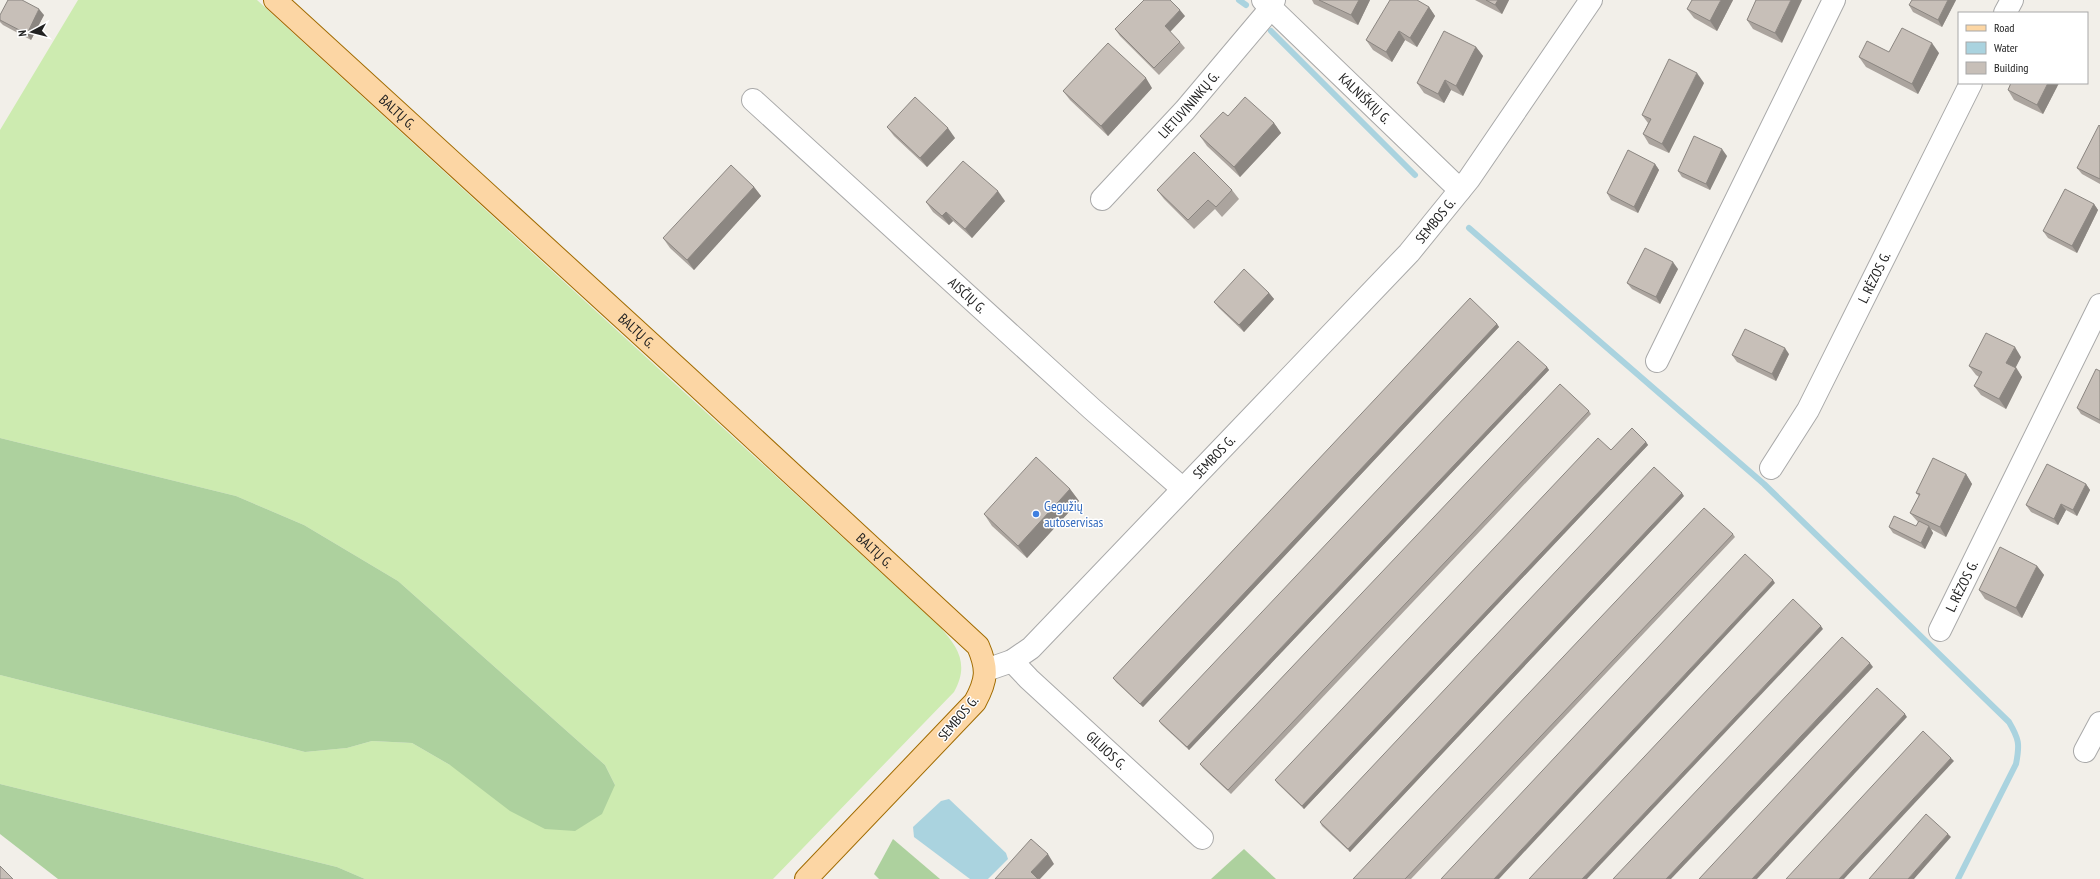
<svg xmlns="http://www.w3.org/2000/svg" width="2100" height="879" font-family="'PT Sans Narrow',sans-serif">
<rect width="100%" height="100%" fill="#f2efe9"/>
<path fill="#cdebb0" d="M78,0H257L940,627C959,648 969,665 954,692L773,879H365L337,867L0,784V675L305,752L347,748L372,741L412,743L450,765L615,785L605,765L398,581L304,525L236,496L0,438V130Z"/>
<g fill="#add19e">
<path d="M0,438L236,496L304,525L398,581L605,765L615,785L602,814L575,831L545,829L510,811L450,765L412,743L372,741L347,748L305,752L0,675Z"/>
<path d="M0,784L337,867L365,879H58L0,834Z"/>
<path d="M893,839L940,879H879L874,874Z"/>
<path d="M1244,849L1276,879H1211Z"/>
</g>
<path fill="#aad3df" d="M949,799L1006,853L1008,859L988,879H970L914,837L913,827L941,801Z"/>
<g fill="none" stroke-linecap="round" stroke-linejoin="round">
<g stroke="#aad3df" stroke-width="6">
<path d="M1239,0L1246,5"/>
<path d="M1271,31L1415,175"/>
<path d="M1469,228L1764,484L2009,722C2019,739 2020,744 2016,764L1958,879"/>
</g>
<g stroke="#a9a9a9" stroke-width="24">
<g id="minor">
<path id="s1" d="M1274,0L1271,8L1460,190"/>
<path d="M2005,13L2012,0"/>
<path id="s2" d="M753,100L1092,409L1183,489"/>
<path id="s3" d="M1102,199L1185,110L1271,8L1263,0"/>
<path d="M1657,361L1834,0"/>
<path id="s4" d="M1771,468L1808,410L1971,83"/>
<path id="s5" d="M1940,630L2100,305"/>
<path id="s6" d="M1012,661L1029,679L1202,838"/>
<path id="s7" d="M986,670L1012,661L1031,648L1409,253L1469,179L1591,0"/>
<path d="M2085,751L2100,723"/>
</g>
</g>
<g stroke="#a06b00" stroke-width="24">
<g id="major">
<path id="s8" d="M275,0L684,374L978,646C988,669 987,680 975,702L806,879"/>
</g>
</g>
<use href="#minor" stroke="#fff" stroke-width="22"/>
<use href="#major" stroke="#fcd6a4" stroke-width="22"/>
</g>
<g fill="#aba49e">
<path d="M1312,0H1370L1358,25L1314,4Z"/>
<path d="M1475,0H1509L1502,14Z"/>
<path d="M1733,0L1717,31L1694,18L1687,9Z"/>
<path d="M1756,0L1782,43L1753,29L1747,20Z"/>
<path d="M1956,0L1942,27L1913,12L1909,5Z"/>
<path d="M1429,7L1435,16L1417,47L1405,40L1392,62L1373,50L1366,40Z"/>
<path d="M0,15H44L31,40L3,25L0,22Z"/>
<path d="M1185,16L1170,32L1180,42L1185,48L1159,75L1120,36L1115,29Z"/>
<path d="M1476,47L1483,56L1463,96L1451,90L1444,103L1424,93L1417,83Z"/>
<path d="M1889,52L1939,53L1918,94L1866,67L1859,57Z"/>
<path d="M1704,83L1669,153L1649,144L1643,134L1648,123L1642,115Z"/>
<path d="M2011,83H2059L2043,114L2014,100L2008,90Z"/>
<path d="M1152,88L1108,136L1070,100L1063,91Z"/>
<path d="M1228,116L1274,123L1281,133L1240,177L1207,146L1200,136Z"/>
<path d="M2100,126V184L2082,174L2077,168Z"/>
<path d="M887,127L955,138L927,167L894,136Z"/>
<path d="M1727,156L1710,190L1682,177L1678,171Z"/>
<path d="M1655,164L1659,170L1638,213L1611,200L1607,193Z"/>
<path d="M754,187L761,196L694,270L670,248L663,238Z"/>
<path d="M1157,190H1232L1239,199L1222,217L1215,209L1194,229L1164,199Z"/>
<path d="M1005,201L972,238L953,221L949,225L933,212L926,202Z"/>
<path d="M2094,204L2098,210L2077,253L2048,238L2043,231Z"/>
<path d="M1678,269L1660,304L1632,289L1627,283Z"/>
<path d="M1269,293L1274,299L1244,332L1219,308L1214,302Z"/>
<path d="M1497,324L1499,327L1143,707L1116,682L1113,678Z"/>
<path d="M1789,354L1776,381L1737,362L1732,355Z"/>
<path d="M2021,357L2016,367L2022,377L2006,409L1981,395L1974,386L1979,377L1976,375L1969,366Z"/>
<path d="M1547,367L1549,370L1189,750L1161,724L1159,721Z"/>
<path d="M2100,371V424L2081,414L2077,408Z"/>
<path d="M1589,411L1591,414L1231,794L1203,768L1200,764Z"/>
<path d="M1646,442L1648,445L1304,809L1277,783L1275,780L1611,450Z"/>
<path d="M1966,474L1972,484L1946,537L1931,529L1933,533L1925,549L1893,533L1889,527L1916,526L1918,522L1910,513L1919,496L1916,493Z"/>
<path d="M2086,484L2090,490L2077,516L2066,510L2058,525L2031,512L2026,505Z"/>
<path d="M1070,489L1079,501L1027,558L992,526L984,514Z"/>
<path d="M1684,496L1350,852L1322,826L1320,822Z"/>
<path d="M1733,534L1735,537L1411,879H1353Z"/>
<path d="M2037,566L2044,575L2022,618L1985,599L1979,590Z"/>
</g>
<g fill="#8b8681">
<path d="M1359,0H1370L1358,25L1351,15Z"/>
<path d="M1498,0H1509L1502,14L1495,5Z"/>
<path d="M1721,0H1733L1717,31L1710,21Z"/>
<path d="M1791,0H1802L1782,43L1775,33Z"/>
<path d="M1948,0H1956L1942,27L1938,20Z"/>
<path d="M1429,7L1435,16L1417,47L1410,38Z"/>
<path d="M39,9L44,15L31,40L27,34Z"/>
<path d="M1180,10L1185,16L1169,33L1165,26Z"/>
<path d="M1399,31L1405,40L1392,62L1386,52Z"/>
<path d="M1932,43L1939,53L1918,94L1912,84Z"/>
<path d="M1476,47L1483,56L1463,96L1456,86Z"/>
<path d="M1697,73L1704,83L1669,153L1662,144Z"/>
<path d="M1146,78L1152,88L1108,136L1101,126Z"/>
<path d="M1445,80L1451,90L1444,103L1438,94Z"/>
<path d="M2048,83H2059L2043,114L2037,105Z"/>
<path d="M1274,123L1281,133L1240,177L1234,167Z"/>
<path d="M948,128L955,138L927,167L920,158Z"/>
<path d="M1722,149L1727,156L1710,190L1706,184Z"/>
<path d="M1655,164L1659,170L1638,213L1634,207Z"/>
<path d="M754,187L761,196L694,270L687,260Z"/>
<path d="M998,191L1005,201L972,238L965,229Z"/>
<path d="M2094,204L2098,210L2077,253L2072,246Z"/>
<path d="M946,212L953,221L949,225L942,216Z"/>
<path d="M1673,262L1678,269L1660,304L1656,297Z"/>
<path d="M1269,293L1274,299L1244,332L1239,325Z"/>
<path d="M1497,324L1499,327L1143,707L1140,704Z"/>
<path d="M2015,347L2021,357L2013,372L2006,363Z"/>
<path d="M1785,348L1789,354L1776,381L1772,374Z"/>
<path d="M1547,367L1549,370L1189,750L1187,747Z"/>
<path d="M2016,368L2022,377L2006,409L1999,399Z"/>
<path d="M1646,442L1648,445L1304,809L1302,806Z"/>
<path d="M1966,474L1972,484L1946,537L1940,527Z"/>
<path d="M2086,484L2090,490L2077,516L2073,510Z"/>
<path d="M1070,489L1079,501L1027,558L1018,546Z"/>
<path d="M1682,493L1684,496L1350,852L1348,849Z"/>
<path d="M2061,504L2066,510L2058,525L2054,519Z"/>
<path d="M1929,526L1933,533L1925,549L1921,543Z"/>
<path d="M2037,566L2044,575L2022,618L2016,608Z"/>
<path d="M1773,580L1775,583L1499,879H1494Z"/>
<path d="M1821,626L1823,629L1587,879H1582Z"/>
<path d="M1870,663L1873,667L1671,879H1666Z"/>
<path d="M1905,714L1907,717L1757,879H1752Z"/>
<path d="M1951,758L1954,761L1844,879H1839Z"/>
<path d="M1948,834L1951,837L1914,879H1908Z"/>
<path d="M1048,854L1054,864L1040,879H1036L1031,872Z"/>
</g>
<g fill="#c7bfb8" stroke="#8b8681">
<path d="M8,0H22L39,9L27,34L0,20V15Z"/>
<path d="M1144,0H1170L1180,10L1165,26L1180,42L1154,68L1115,29Z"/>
<path d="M1319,0H1359L1351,15Z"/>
<path d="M1390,0H1417L1429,7L1410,38L1399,31L1386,52L1366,40Z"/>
<path d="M1486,0H1498L1495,5Z"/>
<path d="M1692,0H1721L1710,21L1687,9Z"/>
<path d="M1756,0H1791L1775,33L1747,20Z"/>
<path d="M1912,0H1948L1938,20L1909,5Z"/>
<path d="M1902,28L1932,43L1912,84L1859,57L1867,41L1889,52Z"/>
<path d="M1444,31L1476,47L1456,86L1445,80L1438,94L1417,83Z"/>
<path d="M1108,43L1146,78L1101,126L1063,91Z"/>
<path d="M1669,59L1697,73L1662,144L1643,134L1651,119L1642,115Z"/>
<path d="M2011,83H2048L2037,105L2008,90Z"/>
<path d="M915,97L948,128L920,158L887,127Z"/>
<path d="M1245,97L1274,123L1234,167L1200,136L1223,112L1228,116Z"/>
<path d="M2099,125L2100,126V179L2077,168Z"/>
<path d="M1694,136L1722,149L1706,184L1678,171Z"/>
<path d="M1628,150L1655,164L1634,207L1607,193Z"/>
<path d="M1194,152L1232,190L1216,207L1208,200L1188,220L1157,190Z"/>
<path d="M963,161L998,191L965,229L946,212L942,216L926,202Z"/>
<path d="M731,165L754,187L687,260L663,238Z"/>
<path d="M2065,189L2094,204L2072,246L2043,231Z"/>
<path d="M1645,248L1673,262L1656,297L1627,283Z"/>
<path d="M1244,269L1269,293L1239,325L1214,302Z"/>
<path d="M1470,298L1497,324L1140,704L1113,678Z"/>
<path d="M1745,329L1785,348L1772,374L1732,355Z"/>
<path d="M1986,333L2015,347L2006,363L2016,368L1999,399L1974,386L1982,372L1969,366Z"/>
<path d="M1518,341L1547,367L1187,747L1159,721Z"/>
<path d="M2096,369L2100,371V420L2077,408Z"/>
<path d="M1560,384L1589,411L1228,790L1200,764Z"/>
<path d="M1632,428L1646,442L1302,806L1275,780L1598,438L1611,450Z"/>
<path d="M1036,457L1070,489L1018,546L984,514Z"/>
<path d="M1933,458L1966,474L1940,527L1910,513L1920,494L1916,493Z"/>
<path d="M2047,464L2086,484L2073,510L2061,504L2054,519L2026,505Z"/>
<path d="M1654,467L1682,493L1348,849L1320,822Z"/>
<path d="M1704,508L1733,534L1405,879H1353Z"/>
<path d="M1894,516L1916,526L1919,521L1929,526L1921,543L1889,527Z"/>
<path d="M2000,547L2037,566L2016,608L1979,590Z"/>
<path d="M1745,554L1773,580L1494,879H1441Z"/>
<path d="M1793,599L1821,626L1582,879H1529Z"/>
<path d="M1842,637L1870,663L1666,879H1613Z"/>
<path d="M1877,688L1905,714L1752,879H1699Z"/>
<path d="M1923,731L1951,758L1839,879H1786Z"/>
<path d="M1926,814L1948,834L1908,879H1869Z"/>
<path d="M1031,839L1048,854L1031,872L1038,879H995Z"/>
<path d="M0,866L13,879H0Z"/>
</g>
<circle fill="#3f7fe0" stroke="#fff" stroke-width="1.5" cx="1036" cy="514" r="4"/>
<g text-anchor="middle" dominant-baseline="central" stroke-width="3" stroke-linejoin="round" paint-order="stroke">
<g font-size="14" fill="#222" stroke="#fff">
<text stroke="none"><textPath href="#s1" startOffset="139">KALNIŠKIŲ G.</textPath></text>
<text stroke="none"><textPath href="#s3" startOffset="128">LIETUVININKŲ G.</textPath></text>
<text stroke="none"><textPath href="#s8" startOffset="166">BALTŲ G.</textPath></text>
<text stroke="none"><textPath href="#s7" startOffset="639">SEMBOS G.</textPath></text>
<text stroke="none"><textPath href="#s4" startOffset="217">L. RĖZOS G.</textPath></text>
<text stroke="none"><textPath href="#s2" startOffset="290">AISČIŲ G.</textPath></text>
<text stroke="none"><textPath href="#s8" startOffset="490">BALTŲ G.</textPath></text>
<text stroke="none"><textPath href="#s7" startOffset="315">SEMBOS G.</textPath></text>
<text stroke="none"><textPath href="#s8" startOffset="814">BALTŲ G.</textPath></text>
<text stroke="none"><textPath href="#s5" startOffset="49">L. RĖZOS G.</textPath></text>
<text transform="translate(958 718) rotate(-50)">SEMBOS G.</text>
<text stroke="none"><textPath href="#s6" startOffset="130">GILIJOS G.</textPath></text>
</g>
<g font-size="14" fill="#366cbe" stroke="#fff" text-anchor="start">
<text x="1044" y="506">Gegužių<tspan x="1044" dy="16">autoservisas</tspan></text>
</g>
</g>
<rect x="1958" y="12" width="130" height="72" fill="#ffffff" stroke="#a7a7a7"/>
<rect x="1966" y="25" width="20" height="6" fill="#fcd6a4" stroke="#a7a7a7"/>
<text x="1994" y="32" font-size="12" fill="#222222">Road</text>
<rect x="1966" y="42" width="20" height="12" fill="#aad3df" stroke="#a7a7a7"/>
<text x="1994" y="52" font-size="12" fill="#222222">Water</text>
<rect x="1966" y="62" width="20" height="12" fill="#c7bfb8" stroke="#a7a7a7"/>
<text x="1994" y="72" font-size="12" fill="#222222">Building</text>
<g transform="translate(32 32) rotate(263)" stroke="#ffffff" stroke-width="3" paint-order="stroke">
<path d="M0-3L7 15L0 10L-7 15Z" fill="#222222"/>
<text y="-6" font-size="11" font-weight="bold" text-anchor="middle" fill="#222222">N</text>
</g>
</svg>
